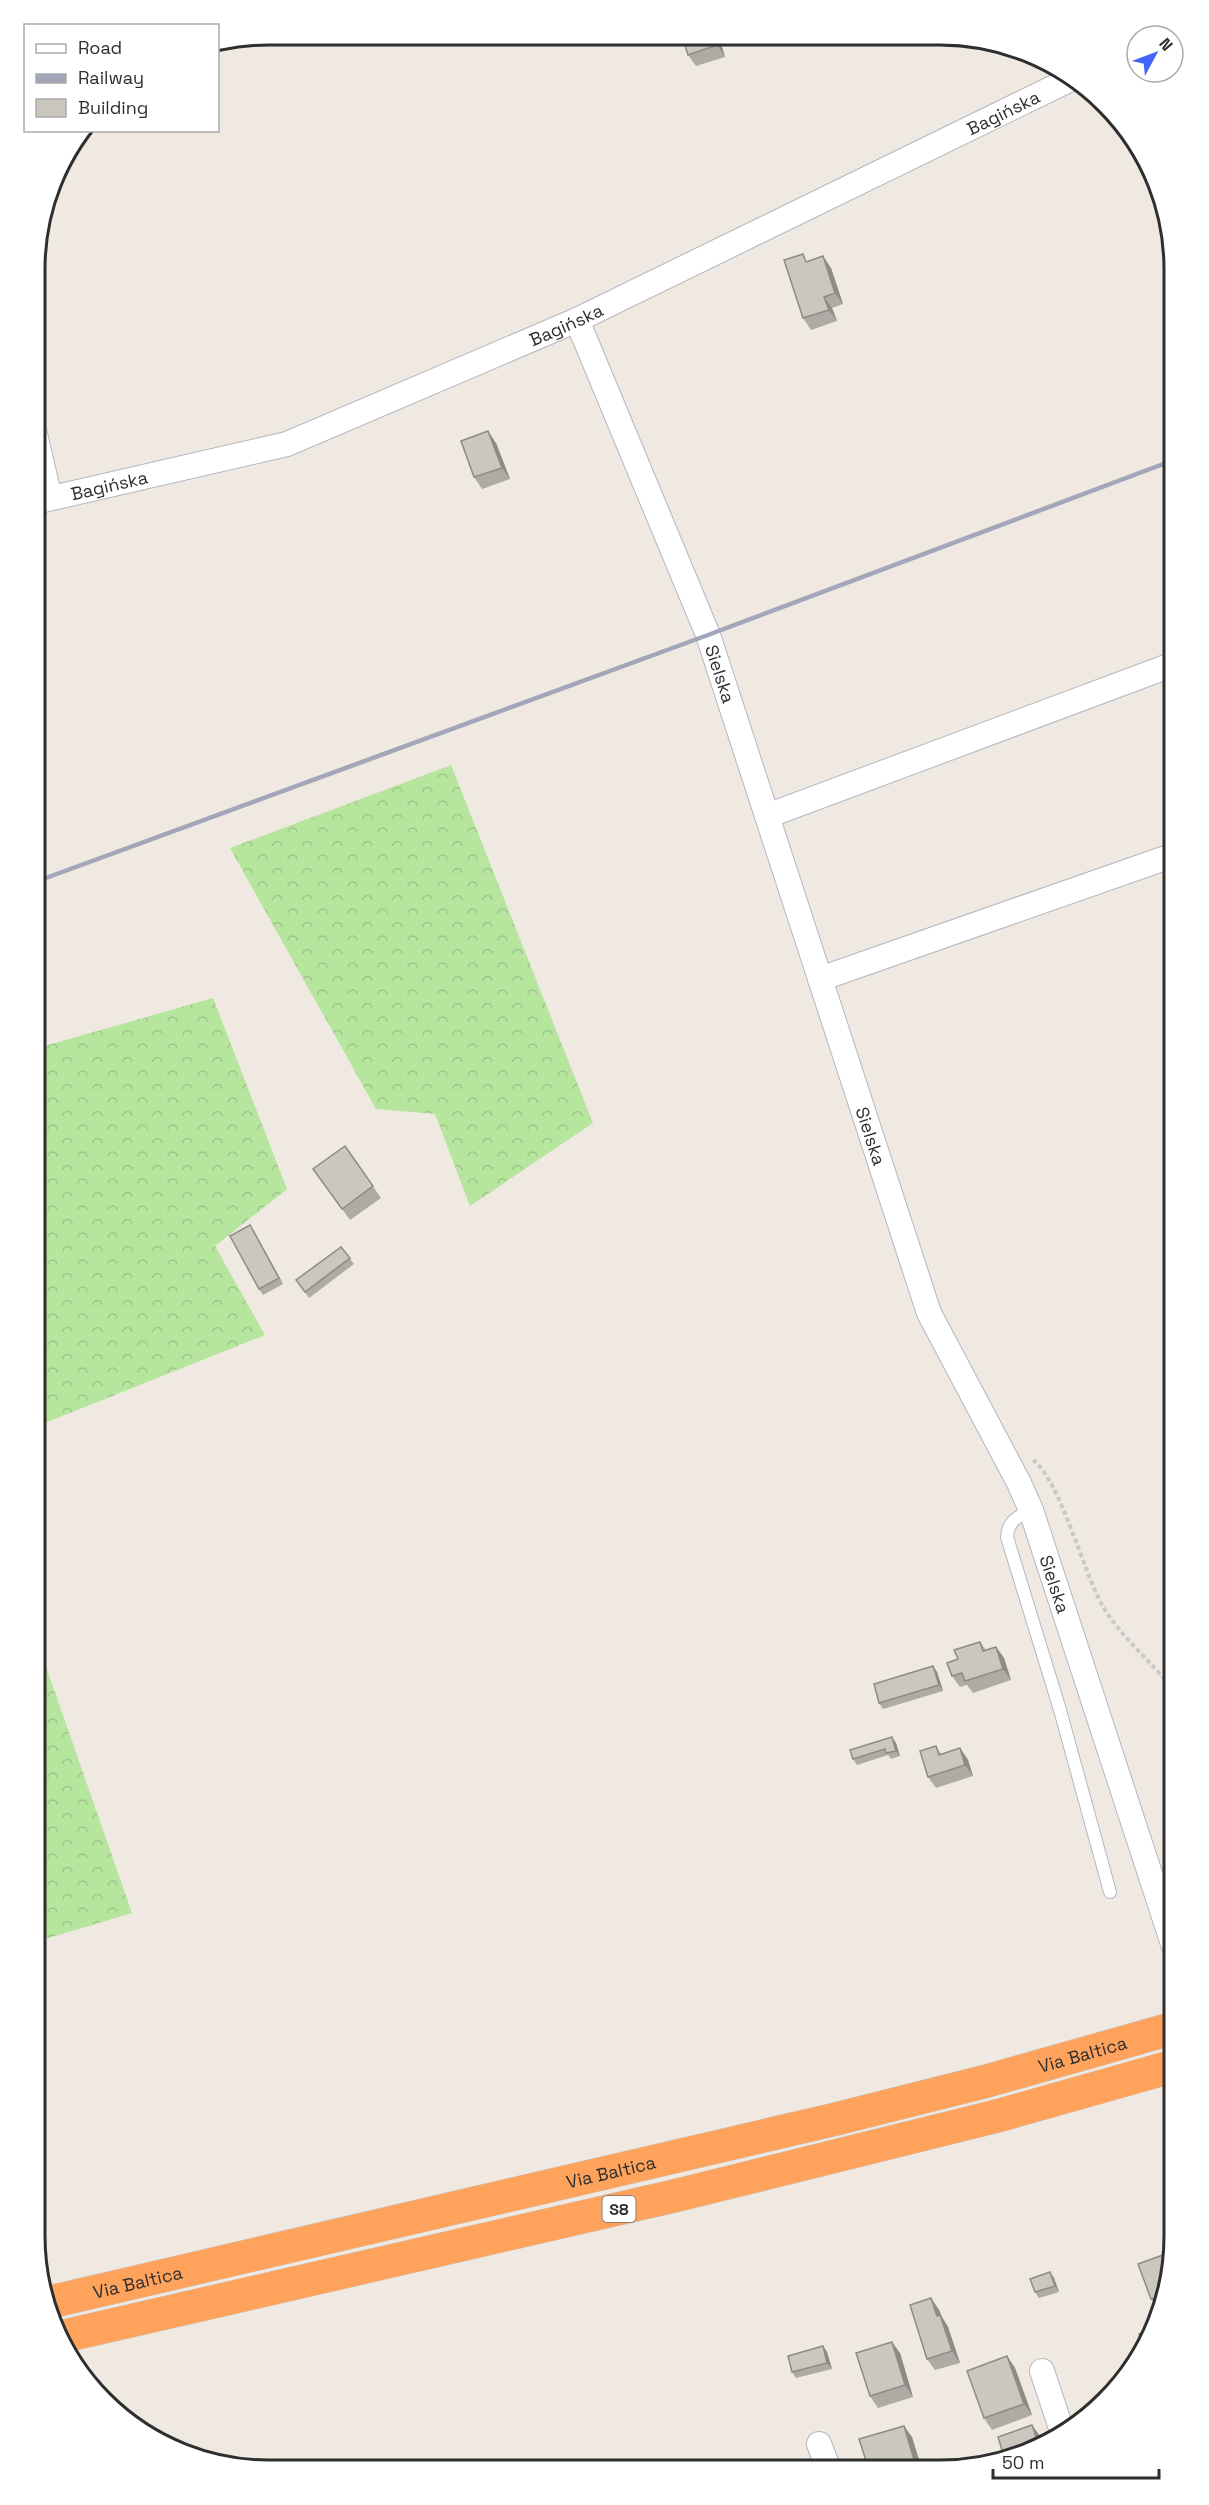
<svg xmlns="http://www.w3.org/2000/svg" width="1209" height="2505" font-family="'Space Grotesk',sans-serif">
<defs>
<pattern id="forest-crowns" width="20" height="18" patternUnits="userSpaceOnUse" patternTransform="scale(1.5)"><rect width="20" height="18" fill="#b6e59e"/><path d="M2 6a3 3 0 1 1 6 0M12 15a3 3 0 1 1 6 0" fill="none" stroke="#9dc588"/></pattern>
</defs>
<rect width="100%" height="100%" fill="#efe9e1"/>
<g fill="url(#forest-crowns)">
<path d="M451,765L593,1123L470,1206L435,1114L376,1109L230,848Z"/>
<path d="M213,998L287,1189L215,1246L265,1335L35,1427V1035L41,1047Z"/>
<path d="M35,1635L132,1913L35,1942Z"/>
</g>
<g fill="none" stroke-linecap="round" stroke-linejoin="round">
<g stroke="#b4b7c1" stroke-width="14">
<path id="lane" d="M1031,1510C1017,1517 1008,1521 1007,1537L1060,1710L1110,1892"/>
</g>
<g stroke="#b4b7c1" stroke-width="26">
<g id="street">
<path id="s1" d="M577,320L708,635L929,1313L1019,1483L1031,1510L1174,1947"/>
<path d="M35,434L50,498"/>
<path id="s2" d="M35,502L287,444L577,320L1073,78"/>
<path d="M767,816L1174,664"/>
<path d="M820,979L1174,855"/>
<path d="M1042,2371L1063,2434"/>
<path d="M819,2444L829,2470"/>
</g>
</g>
<g stroke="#c9c9c9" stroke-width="34">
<g id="highway">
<path id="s3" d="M46,2303L832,2120L987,2081L1174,2028"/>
<path d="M60,2337L674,2196L997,2116L1174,2066"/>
</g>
</g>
<path stroke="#c9c9c9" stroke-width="4" stroke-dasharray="4.5 3" stroke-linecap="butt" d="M1033,1460C1059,1478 1084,1573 1102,1605C1117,1632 1153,1665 1174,1689"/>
<use href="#lane" stroke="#fff" stroke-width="12"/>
<use href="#street" stroke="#fff" stroke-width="24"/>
<use href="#highway" stroke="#ffa35c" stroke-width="33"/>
<path stroke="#a3a6b8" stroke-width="4.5" d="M35,882L708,635L1174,460"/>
</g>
<g fill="#afaba4">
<path d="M719,37L725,57L696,66L688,55Z"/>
<path d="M809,261L831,268L843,304L832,308L837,321L811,330L803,318Z"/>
<path d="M496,443L510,479L482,489L474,477Z"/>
<path d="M345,1146L381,1198L350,1220L313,1169Z"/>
<path d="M250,1225L283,1284L263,1295L259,1289Z"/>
<path d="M341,1247L354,1264L309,1298L296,1280Z"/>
<path d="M980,1642L986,1650L996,1647L1004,1658L1011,1680L973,1693L967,1685L960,1687L952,1676L958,1659Z"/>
<path d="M933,1666L937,1672L943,1691L883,1709L879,1703Z"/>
<path d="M892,1737L896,1743L900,1756L891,1759L888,1755L857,1765L853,1759Z"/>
<path d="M936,1746L941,1754L960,1748L968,1760L973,1776L936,1788L928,1777Z"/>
<path d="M1174,2251L1162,2310L1159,2311L1151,2299Z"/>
<path d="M1054,2278L1059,2292L1039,2298L1035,2292Z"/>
<path d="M931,2298L939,2310L942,2317L948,2327L960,2363L935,2370L927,2359Z"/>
<path d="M823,2346L827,2352L832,2369L796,2378L792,2372Z"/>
<path d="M900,2353L913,2397L878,2408L870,2396Z"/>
<path d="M1007,2356L1015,2368L1032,2415L992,2430L984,2418Z"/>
<path d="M912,2437L922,2470H869Z"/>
</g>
<g fill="#8e8b86">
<path d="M715,37H719L725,57L717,45Z"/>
<path d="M823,256L831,268L843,304L835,293Z"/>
<path d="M824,297L832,308L837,321L829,310Z"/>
<path d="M488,431L496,443L510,479L502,468Z"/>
<path d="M250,1225L254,1231L283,1284L279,1278Z"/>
<path d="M996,1647L1004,1658L1011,1680L1003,1669Z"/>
<path d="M933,1666L937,1672L943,1691L939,1685Z"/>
<path d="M892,1737L896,1743L900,1756L896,1751Z"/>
<path d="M960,1748L968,1760L973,1776L965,1765Z"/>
<path d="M1050,2272L1054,2278L1059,2292L1055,2286Z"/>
<path d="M931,2298L939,2310L942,2317L948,2327L960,2363L952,2351L937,2316Z"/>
<path d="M892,2342L900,2353L913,2397L905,2385Z"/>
<path d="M823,2346L827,2352L832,2369L827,2363Z"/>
<path d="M1007,2356L1015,2368L1032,2415L1024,2404Z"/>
<path d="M1032,2425L1040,2436L1043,2445L1039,2446Z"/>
<path d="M904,2426L912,2437L922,2470H921L915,2463Z"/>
</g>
<g fill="#cbc7bf" stroke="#8e8b86" stroke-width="1.5">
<path d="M682,37H715L717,45L688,55Z"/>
<path d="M803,254L806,262L823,256L835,293L824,297L829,310L803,318L784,260Z"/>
<path d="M488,431L502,468L474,477L461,441Z"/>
<path d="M345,1146L373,1186L342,1209L313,1169Z"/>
<path d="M250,1225L279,1278L259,1289L230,1236Z"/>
<path d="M341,1247L350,1258L305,1292L296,1280Z"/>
<path d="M980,1642L983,1651L996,1647L1003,1669L965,1681L962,1673L952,1676L947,1663L958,1659L954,1650Z"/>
<path d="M933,1666L939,1685L879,1703L874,1684Z"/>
<path d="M892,1737L896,1751L886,1753L885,1749L853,1759L850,1750Z"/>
<path d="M936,1746L939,1755L960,1748L965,1765L928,1777L920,1751Z"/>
<path d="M1174,2251L1166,2294L1151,2299L1138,2264Z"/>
<path d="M1050,2272L1055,2286L1035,2292L1030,2279Z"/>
<path d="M931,2298L937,2316L940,2315L952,2351L927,2359L910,2305Z"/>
<path d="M1152,2330L1143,2347L1139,2334Z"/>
<path d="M892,2342L905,2385L870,2396L856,2353Z"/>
<path d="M823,2346L827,2363L792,2372L788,2356Z"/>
<path d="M1007,2356L1024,2404L984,2418L967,2371Z"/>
<path d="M1032,2425L1039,2446L1015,2458L1005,2460L998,2437Z"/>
<path d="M904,2426L915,2463L890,2470H869L859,2439Z"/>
</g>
<g text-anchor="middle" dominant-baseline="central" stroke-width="6" stroke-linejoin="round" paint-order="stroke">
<rect fill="#fff" stroke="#6d6d6d" stroke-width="1.5" x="602.5" y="2196" width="33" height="26" rx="4.5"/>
<g font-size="16" font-weight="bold" fill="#2e2e2e">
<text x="619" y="2209">S8</text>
</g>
<g font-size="18" fill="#2e2e2e" stroke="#fff">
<text stroke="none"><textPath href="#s2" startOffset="1048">Bagińska</textPath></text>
<text stroke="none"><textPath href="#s2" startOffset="562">Bagińska</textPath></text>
<text stroke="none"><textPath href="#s2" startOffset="76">Bagińska</textPath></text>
<text stroke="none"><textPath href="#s1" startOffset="382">Sielska</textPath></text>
<text stroke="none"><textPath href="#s1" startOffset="868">Sielska</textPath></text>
<text stroke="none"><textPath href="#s1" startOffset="1354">Sielska</textPath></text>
<text stroke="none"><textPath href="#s3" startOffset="1066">Via Baltica</textPath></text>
<text stroke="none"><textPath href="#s3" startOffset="580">Via Baltica</textPath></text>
<text stroke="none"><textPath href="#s3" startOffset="94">Via Baltica</textPath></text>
</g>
</g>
<path d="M0 0H1209V2505H0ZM269 45H940A224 224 0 0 1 1164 269V2236A224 224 0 0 1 940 2460H269A224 224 0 0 1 45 2236V269A224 224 0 0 1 269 45Z" fill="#fff" fill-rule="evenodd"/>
<path fill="none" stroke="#2e2e2e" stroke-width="3" d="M269 45H940A224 224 0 0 1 1164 269V2236A224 224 0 0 1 940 2460H269A224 224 0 0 1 45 2236V269A224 224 0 0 1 269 45Z"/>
<rect x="24" y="24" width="195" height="108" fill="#ffffff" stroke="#ababab" stroke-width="1.5"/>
<rect x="36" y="44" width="30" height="9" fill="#ffffff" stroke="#ababab" stroke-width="1.5"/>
<text x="78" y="54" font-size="18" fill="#2e2e2e">Road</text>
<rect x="36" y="74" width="30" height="9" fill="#a3a6b8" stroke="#ababab" stroke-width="1.5"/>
<text x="78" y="84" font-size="18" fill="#2e2e2e">Railway</text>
<rect x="36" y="99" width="30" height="18" fill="#cbc7bf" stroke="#ababab" stroke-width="1.5"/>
<text x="78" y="114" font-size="18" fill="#2e2e2e">Building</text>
<g transform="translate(1155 54) rotate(49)"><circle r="28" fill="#ffffff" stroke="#ababab" stroke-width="1.5"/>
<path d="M0-4.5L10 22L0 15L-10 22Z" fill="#4264fb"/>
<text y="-9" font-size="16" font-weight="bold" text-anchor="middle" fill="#2e2e2e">N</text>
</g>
<path d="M993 2469v9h166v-9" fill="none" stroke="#2e2e2e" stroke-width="3"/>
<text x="1002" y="2469" font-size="18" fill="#2e2e2e" stroke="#ffffff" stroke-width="4.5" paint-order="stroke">50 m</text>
</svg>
